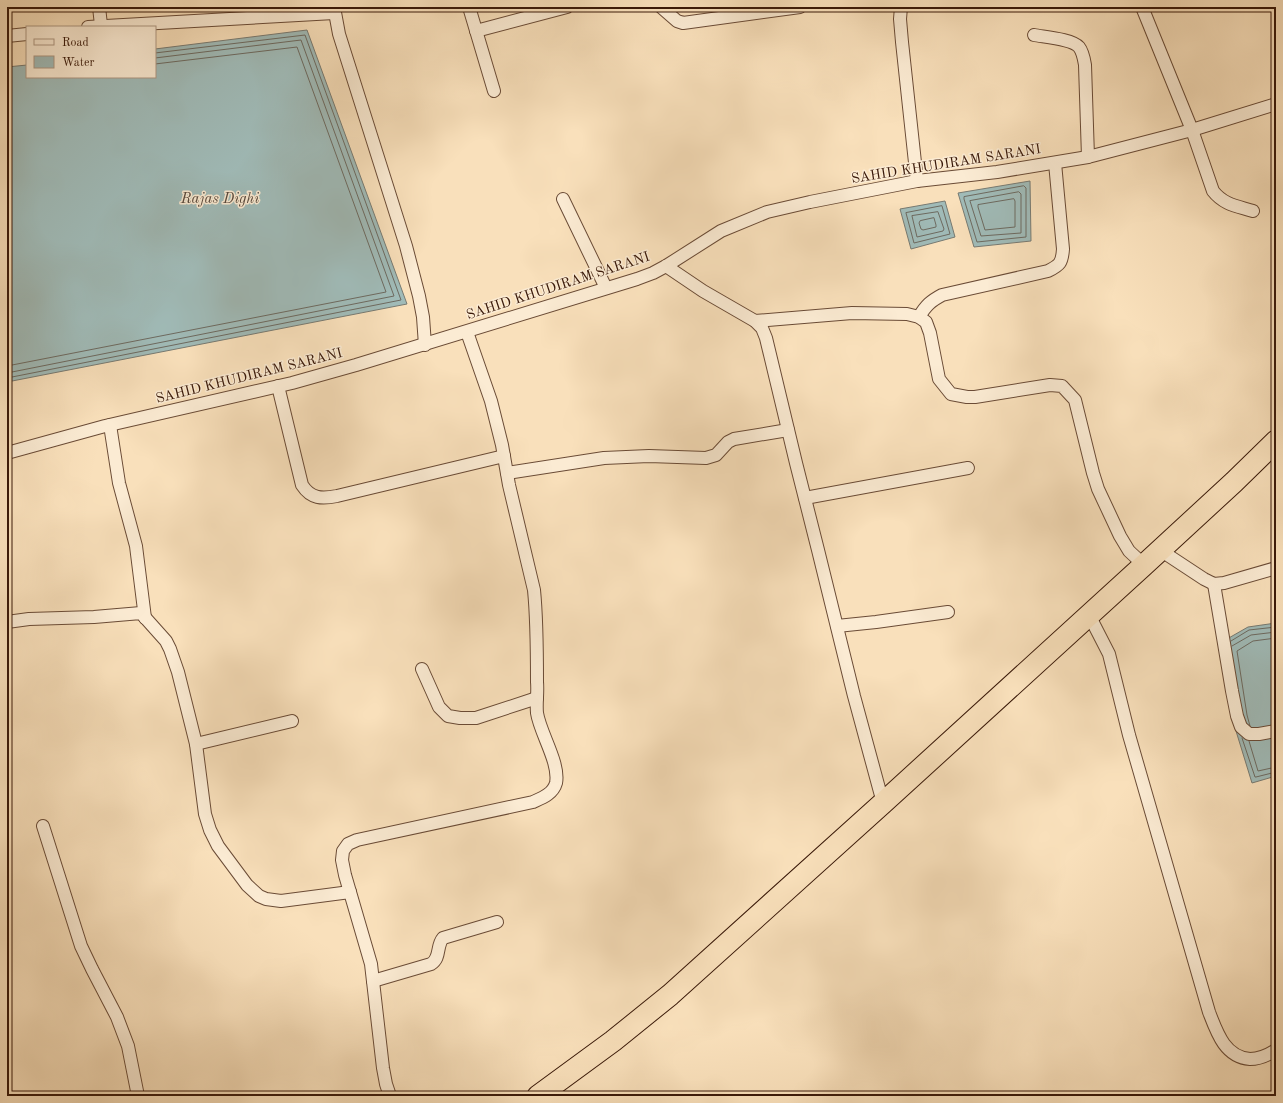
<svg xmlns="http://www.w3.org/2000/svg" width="1283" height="1103" font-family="'Old Standard TT',serif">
<rect width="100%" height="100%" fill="#f9e0bb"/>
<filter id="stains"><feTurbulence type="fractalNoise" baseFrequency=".005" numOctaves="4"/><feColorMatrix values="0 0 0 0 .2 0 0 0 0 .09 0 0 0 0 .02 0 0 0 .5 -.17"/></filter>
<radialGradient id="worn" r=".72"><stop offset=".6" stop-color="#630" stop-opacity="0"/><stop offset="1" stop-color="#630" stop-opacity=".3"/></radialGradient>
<g fill="#a0bbb8" stroke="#777a72">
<path d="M307,30L407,304L7,382V67L27,65V77H155V49Z"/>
<path d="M1030,181L1031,241L974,247L958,193Z"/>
<path d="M945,201L955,237L911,249L900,209Z"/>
<path d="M1276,623V776L1252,783L1232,718L1220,643L1248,627Z"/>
</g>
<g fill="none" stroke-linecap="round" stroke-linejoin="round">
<g stroke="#6d6a60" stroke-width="1">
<path d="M1024,186L1026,188V237L977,242L964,199V197Z"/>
<path d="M1019,192L1021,194V233L981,236L970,201Z"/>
<path d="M1014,199L1015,201V227L985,230L978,207V205Z"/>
<path d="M942,206L950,234L914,243L906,213Z"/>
<path d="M938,212L944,229L943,231L917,237L912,216Z"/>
<path d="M934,218L936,225V227L923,230L921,229L919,223L920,221Z"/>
<path d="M7,366L386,292L297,47L155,64"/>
<path d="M7,373L394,296L301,40L155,58"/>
<path d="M7,378L401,300L305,35L155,53"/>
<path d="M1231,641L1249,630L1276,627"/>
<path d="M1232,646L1251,635L1276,632"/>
<path d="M1250,726L1247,715L1237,651L1253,641L1276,638"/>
<path d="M1242,738L1255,777H1256L1276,772"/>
<path d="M1249,741L1258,771L1276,767"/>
</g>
<g stroke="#6a4b36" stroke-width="14">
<g id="street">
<path d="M99,7L101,25"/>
<path d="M334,7L339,34L406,246L419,296L423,317L425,345"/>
<path d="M469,7L494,91"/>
<path d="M661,7L677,21L683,23L800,7"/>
<path d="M901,7L900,19L902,42L917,181"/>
<path d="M1142,7L1192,130L1213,191C1224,205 1237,206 1253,211"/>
<path d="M88,27L334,13"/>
<path d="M476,31L567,7"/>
<path d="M1034,35C1044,37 1072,39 1079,47C1083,52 1084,59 1085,65L1088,157"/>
<path d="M7,36L27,34"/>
<path d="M563,199L606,288"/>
<path d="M666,266L703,291L755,321L762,328L766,338L796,463L818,550L854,696L883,803"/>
<path d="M919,317C926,305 931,301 942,295L1048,271C1060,265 1062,263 1063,249L1055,163"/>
<path d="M755,321L852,313L907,314L919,317L926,322L930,333L939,379L951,394L967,397H975L1050,385L1062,386L1075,400L1093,473L1098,489L1120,536L1129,551L1144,565"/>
<path d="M278,386L302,485C311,499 322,499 337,496L504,456"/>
<path d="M110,425L119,483L136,546L145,618"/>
<path d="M7,453L105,426L292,383L356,365L637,279L653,273L666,266L721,231L767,212L810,202L917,181L997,172L1088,157L1192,130L1276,104"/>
<path d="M507,473L604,458L649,456L706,458L716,455L728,442L734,439L788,430"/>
<path d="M805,498L968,468"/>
<path d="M1160,550L1204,579L1214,584L1224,583L1276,568"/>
<path d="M1214,584L1232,691L1237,716L1241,727L1249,734H1259L1276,731"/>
<path d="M1089,615L1109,654L1129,735L1209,1012C1217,1033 1225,1057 1250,1059C1259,1059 1268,1055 1276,1050"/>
<path d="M7,622L29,619L94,617L141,613L166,641L170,649L178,672L196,744L205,814L210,830L218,846L247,885L259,896L266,899L281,901L350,892"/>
<path d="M837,626L876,622L948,612"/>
<path d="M422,669L439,707L448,716L460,718H476L537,698"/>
<path d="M196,744L292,721"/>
<path d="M43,826L81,946L92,969L117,1017L128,1046L138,1096"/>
<path d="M373,981L431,964C441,958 436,946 443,938L497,922"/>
<path d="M390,1096L386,1084L383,1068L371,964L345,875L342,860L343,851L348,844L357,840L533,802C542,798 553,794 556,783C560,763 540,733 537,713C536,703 538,692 537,682C537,651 537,620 534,590L509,485L502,445L491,401L467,332"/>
</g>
</g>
<g stroke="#3a1909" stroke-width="23">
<path id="highway" d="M538,1096L613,1041L670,995L883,803L1144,565L1234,482L1276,441"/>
</g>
<use href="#street" stroke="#fbebd3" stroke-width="12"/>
<use href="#highway" stroke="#f9e0bb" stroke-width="21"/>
</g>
<g text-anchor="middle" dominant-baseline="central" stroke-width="3" stroke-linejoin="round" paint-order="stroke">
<g font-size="14" fill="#3a1909" stroke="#fbebd3">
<text transform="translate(946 164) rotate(-9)">SAHID KHUDIRAM SARANI</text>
<text transform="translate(558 286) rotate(-18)">SAHID KHUDIRAM SARANI</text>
<text transform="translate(249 376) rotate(-14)">SAHID KHUDIRAM SARANI</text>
</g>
<g font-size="15" font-style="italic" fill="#594a3e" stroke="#fbebd3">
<text x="220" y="199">Rajas Dighi</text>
</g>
</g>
<rect width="1283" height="1103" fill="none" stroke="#f9e0bb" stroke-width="24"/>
<rect x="8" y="8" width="1267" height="1087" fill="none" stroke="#3a1909" stroke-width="2"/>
<rect x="12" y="12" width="1259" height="1079" fill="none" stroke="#3a1909"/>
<rect x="26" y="26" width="130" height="52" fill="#fbebd3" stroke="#ae9782"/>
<rect x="34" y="39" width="20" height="6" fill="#fbebd3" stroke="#ae9782"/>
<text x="62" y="46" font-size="12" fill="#3a1909">Road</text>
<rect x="34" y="56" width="20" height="12" fill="#a0bbb8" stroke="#ae9782"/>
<text x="62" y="66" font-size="12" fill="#3a1909">Water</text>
<rect width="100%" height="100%" filter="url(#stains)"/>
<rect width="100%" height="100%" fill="url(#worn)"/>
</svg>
